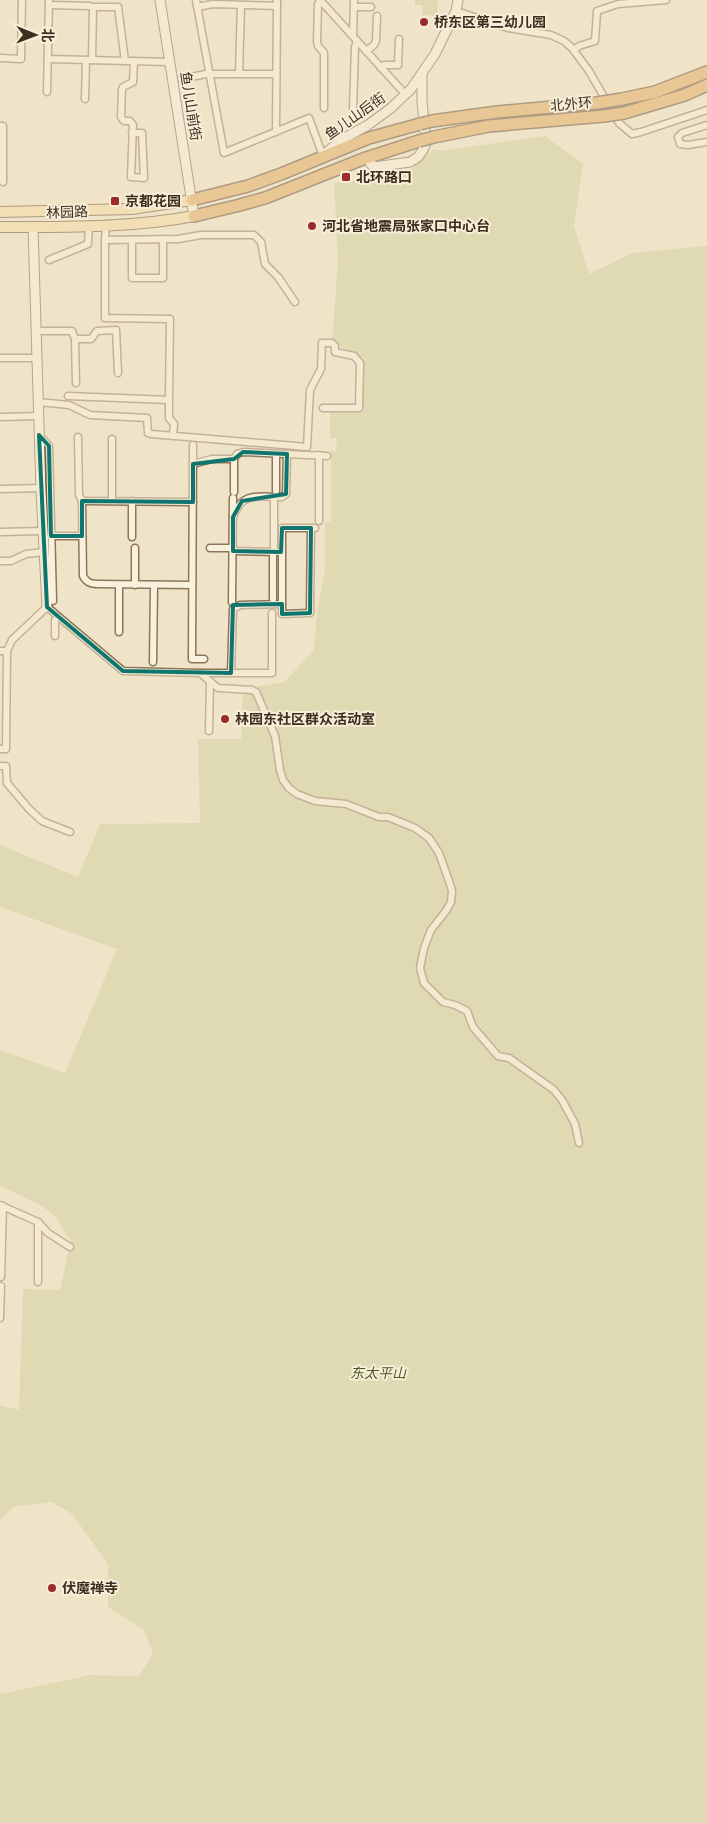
<svg xmlns="http://www.w3.org/2000/svg" width="707" height="1823" font-family="Merriweather,'Noto Sans SC',serif">
<rect width="100%" height="100%" fill="#f0e4c8"/>
<g fill="#c9cf9b">
<path d="M415,0H438L437,16L422,15L423,5H415Z"/>
<path d="M545,136L583,164L574,226L589,274L632,253L707,246V1823H0V1694L91,1675L139,1676L153,1654L144,1630L108,1607V1564L72,1514L52,1502L13,1507L0,1520V1405L19,1410L23,1289L60,1290L71,1239C63,1233 61,1224 55,1217C44,1204 16,1194 0,1186V1050L65,1073L117,949L0,907V845L78,877L100,824L200,823L198,739H241L243,694L255,687L284,682L314,650L317,612L325,569V523L331,522V451H336L337,438H330V412L362,411L363,358L332,342L338,261L334,183L368,179L382,182L410,170L432,150H448Z"/>
</g>
<g fill="none" stroke-linecap="round" stroke-linejoin="round">
<g stroke="#8d765c" stroke-width="9">
<g id="street">
<path d="M196,0L224,153L309,118L323,156"/>
<path d="M320,0L406,95"/>
<path d="M320,1L318,4L317,42L318,46L324,53V108"/>
<path d="M49,5L89,6"/>
<path d="M197,7L213,4L277,6"/>
<path d="M354,7H371"/>
<path d="M456,11L508,28L551,35L564,41L572,48L589,71L619,123L632,134L641,132L707,110"/>
<path d="M353,36L354,0"/>
<path d="M574,50L579,46L595,41L597,11L618,4L666,0"/>
<path d="M366,51L374,45L376,41L377,16"/>
<path d="M0,58L21,59L22,0"/>
<path d="M48,59L170,62"/>
<path d="M92,60L93,7H118L125,61"/>
<path d="M381,68L384,65H398L399,39"/>
<path d="M239,74L241,5"/>
<path d="M181,79L206,74H276"/>
<path d="M47,92L49,0"/>
<path d="M85,99L86,60"/>
<path d="M353,109L355,47L357,41"/>
<path d="M707,125L682,133L678,137L680,144L688,145L707,142"/>
<path d="M0,126H3V182"/>
<path d="M276,132L277,0"/>
<path d="M132,133H142L144,178L131,177L133,125L130,121H124L121,117L122,89L123,87L133,82L134,61"/>
<path d="M106,224L105,240L178,239L201,235H254L261,242L265,264L278,277L295,302"/>
<path d="M132,244V278H163V239"/>
<path d="M49,260L88,244L89,225"/>
<path d="M37,331H72L75,339"/>
<path d="M0,358H37"/>
<path d="M76,383L75,339H91L97,331L116,330L118,373"/>
<path d="M68,396L169,400L170,319L105,318V240"/>
<path d="M169,400V418L174,424L173,436"/>
<path d="M38,402L69,405L90,415L147,418L148,433L151,434L307,447L310,390L321,369L322,343H332L335,346V352L354,356L360,363L359,408H323"/>
<path d="M0,417L39,416"/>
<path d="M39,435L49,446L53,601"/>
<path d="M78,437L79,495L82,501L83,576C87,583 91,584 98,584L192,585"/>
<path d="M112,439V501"/>
<path d="M193,445L192,659H204"/>
<path d="M193,464L212,459H234L237,454L243,452L327,456"/>
<path d="M0,489L41,488"/>
<path d="M276,491V454"/>
<path d="M234,492V459"/>
<path d="M82,501L193,502"/>
<path d="M233,517C242,491 259,497 282,497L286,494L287,454"/>
<path d="M319,521V455"/>
<path d="M311,528L310,613L282,614V528H315"/>
<path d="M0,532L43,531"/>
<path d="M51,536H82"/>
<path d="M132,537V501"/>
<path d="M274,547V497"/>
<path d="M210,548H233"/>
<path d="M233,551L281,552"/>
<path d="M0,561H11L26,554L44,552"/>
<path d="M135,585V548"/>
<path d="M273,599V552"/>
<path d="M232,602L233,498"/>
<path d="M119,632V585"/>
<path d="M55,636V620"/>
<path d="M0,651H7L12,640L47,607L123,671L200,673L218,688L252,690L256,692L275,736L280,770L283,780L289,788L297,794L315,801L346,804L379,817H388L415,828L429,838L439,853L449,881L452,891L451,902L446,911L431,930L424,948L420,968L424,983L443,1002L455,1005L467,1011L473,1027L498,1056L509,1058L554,1090L562,1100L575,1124L579,1143"/>
<path d="M153,662L154,585"/>
<path d="M200,673H272V613"/>
<path d="M231,673L233,609L240,605L282,604"/>
<path d="M209,731L210,682"/>
<path d="M0,749H6L7,651"/>
<path d="M0,766H6L7,783L29,809L42,821L70,832"/>
<path d="M0,1205L38,1222L48,1233L70,1247"/>
<path d="M1,1277L3,1206"/>
<path d="M38,1282V1222"/>
<path d="M0,1318L1,1286"/>
</g>
</g>
<g stroke="#6f573f" stroke-width="11">
<g id="secondary">
<path d="M160,0L194,216"/>
<path d="M325,154L341,140L368,125L391,108L411,89L435,54L456,11L458,0"/>
<path d="M372,156L370,163L374,167L410,162L418,157L423,150L426,143L422,101V74"/>
<path d="M33,227L41,491L47,607"/>
</g>
</g>
<g stroke="#5b4430" stroke-width="12">
<g id="primary">
<path d="M0,212L132,209L192,200"/>
<path d="M0,227C63,227 132,228 194,216"/>
</g>
</g>
<g stroke="#5b4430" stroke-width="14">
<g id="highway">
<path d="M622,99L655,92L707,72"/>
<path d="M624,113L685,95L707,85"/>
<path d="M432,121L497,112L597,103"/>
<path d="M434,137L489,126L604,116"/>
<path d="M192,200L248,186L281,174L369,138L420,124"/>
<path d="M194,216L236,206L265,198L363,159L419,141"/>
</g>
</g>
<use href="#street" stroke="#faf1dc" stroke-width="6"/>
<use href="#secondary" stroke="#faf1dc" stroke-width="9"/>
<use href="#primary" stroke="#f3d9a0" stroke-width="10"/>
<use href="#highway" stroke="#e0a458" stroke-width="11"/>
<g stroke="#5b4430" stroke-width="14" stroke-linecap="butt">
<g id="highway-bridge">
<path d="M597,103L622,99"/>
<path d="M604,116L624,113"/>
<path d="M420,124L432,121"/>
<path d="M419,141L434,137"/>
</g>
</g>
<use href="#highway-bridge" stroke="#e0a458" stroke-width="11"/>
</g>
<path d="M0 0H707V1823H0ZM39,435L49,446L51,536H82V501L193,502V464L234,459L243,452L287,454L286,494L242,501L233,517V551L281,552L282,528H311L310,613L282,614V604L233,605L231,673L123,671L47,607Z" fill="#f0e4c8" fill-opacity=".55" fill-rule="evenodd"/>
<path fill="none" stroke="#0f766e" stroke-width="4" stroke-linejoin="round" d="M39,435L49,446L51,536H82V501L193,502V464L234,459L243,452L287,454L286,494L242,501L233,517V551L281,552L282,528H311L310,613L282,614V604L233,605L231,673L123,671L47,607Z"/>
<g fill="#9e2a2b" stroke="#f7eed8" stroke-width="2">
<circle cx="424" cy="22" r="5"/>
<rect x="341" y="172" width="10" height="10" rx="2.5"/>
<rect x="110" y="196" width="10" height="10" rx="2.5"/>
<circle cx="312" cy="226" r="5"/>
<circle cx="225" cy="719" r="5"/>
<circle cx="52" cy="1588" r="5"/>
</g>
<g text-anchor="middle" dominant-baseline="central" stroke-width="4" stroke-linejoin="round" paint-order="stroke">
<g font-size="14" font-weight="bold" fill="#3d2e20" stroke="#f7eed8" text-anchor="start">
<text x="434" y="22">桥东区第三幼儿园</text>
<text x="356" y="177">北环路口</text>
<text x="125" y="201">京都花园</text>
<text x="322" y="226">河北省地震局张家口中心台</text>
<text x="235" y="719">林园东社区群众活动室</text>
<text x="62" y="1588">伏魔禅寺</text>
</g>
<g font-size="14" fill="#3d2e20" stroke="#f7eed8">
<text transform="translate(571 104) rotate(-5)">北外环</text>
<text transform="translate(191 106) rotate(81)">鱼儿山前街</text>
<text transform="translate(355 116) rotate(-35)">鱼儿山后街</text>
<text transform="translate(67 212) rotate(-2)">林园路</text>
</g>
<g font-size="14" font-style="italic" fill="#4d5a26" stroke="#f7eed8">
<text x="378" y="1373">东太平山</text>
</g>
</g>
<g transform="translate(35 35) rotate(91)" stroke="#f7eed8" stroke-width="4" paint-order="stroke">
<path d="M0-4L9 19L0 12L-9 19Z" fill="#3d2e20"/>
<text y="-8" font-size="14" font-weight="bold" text-anchor="middle" fill="#3d2e20">北</text>
</g>
</svg>
